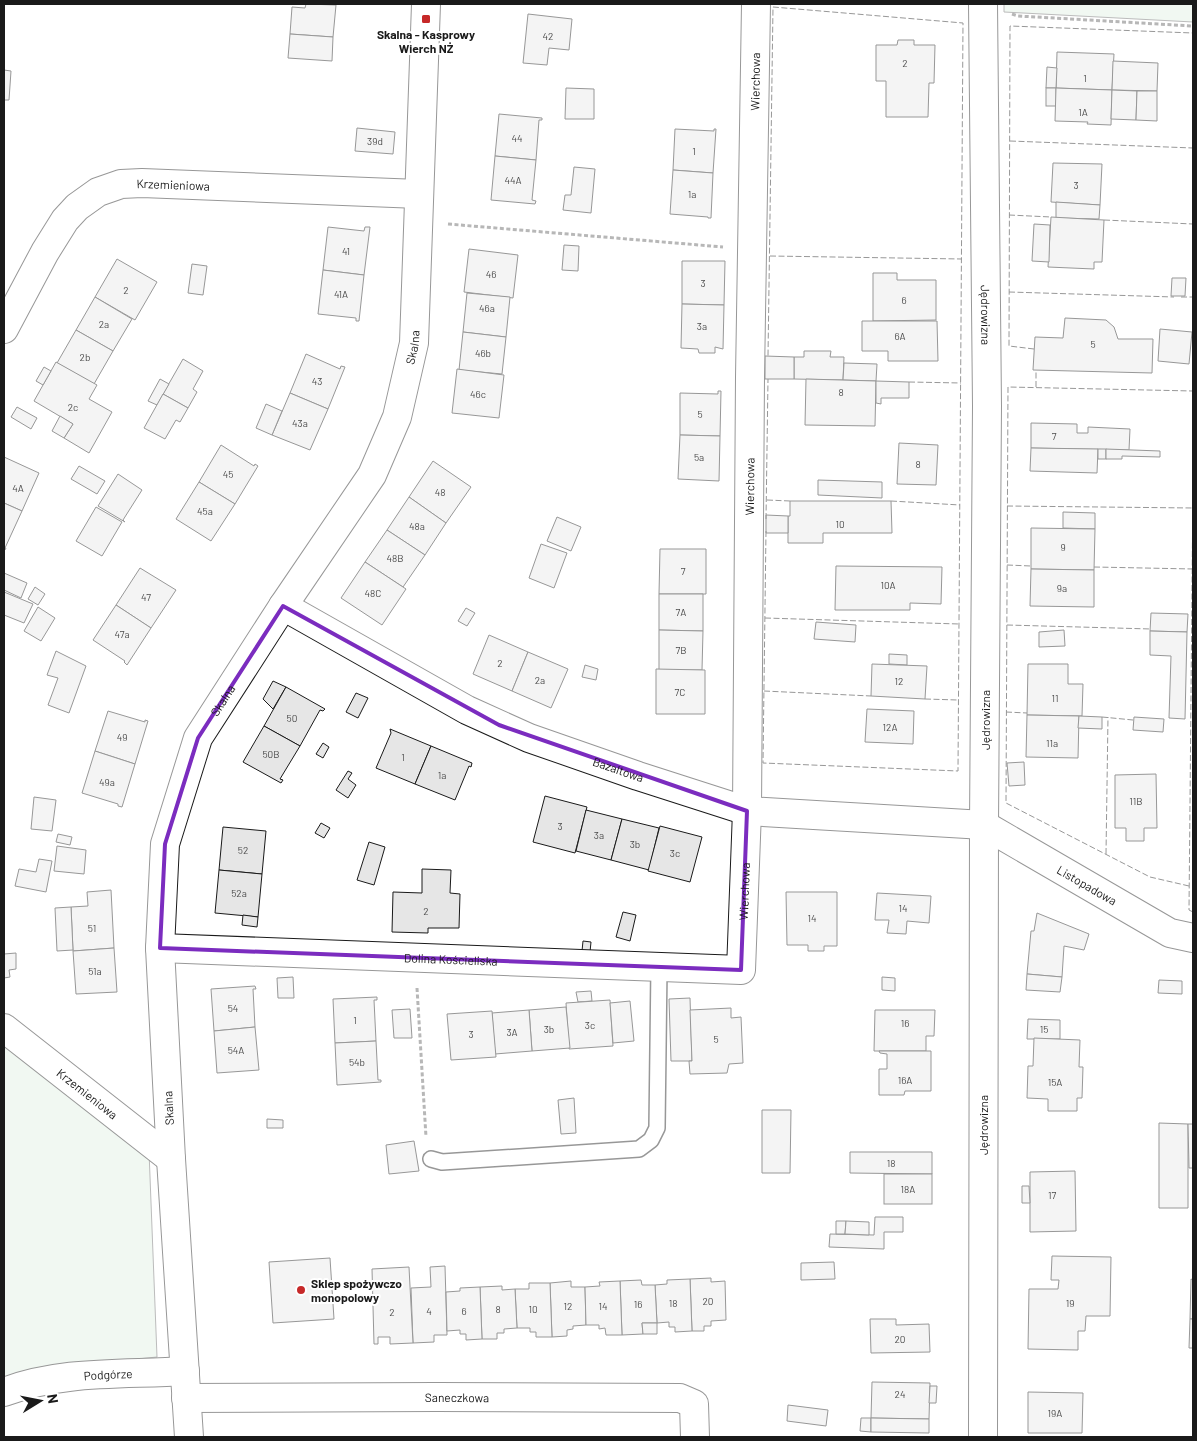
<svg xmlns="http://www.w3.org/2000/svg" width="1197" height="1441" font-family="Barlow,sans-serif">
<rect width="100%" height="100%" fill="#fff"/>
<g fill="#e0efe3" stroke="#6a6a6a">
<path d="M1004,4H1193V22L1004,12Z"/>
<path d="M4,1038L149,1151L157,1357L47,1368L4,1385Z"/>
</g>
<g fill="#e6e6e6" stroke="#1a1a1a">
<path d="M306,4L336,5L333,37L290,34L292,7L305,8Z"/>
<path d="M528,14L572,19L569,50L549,48L547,65L523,63Z"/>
<path d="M290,34L333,37L332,61L288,58Z"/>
<path d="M898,40H914V45H935L934,83H929L928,117H886V81H876V45H897Z"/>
<path d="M1057,52L1114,54L1112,90L1056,88Z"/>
<path d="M1113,61L1158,63L1157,91L1112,90Z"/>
<path d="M1047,67L1057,68L1056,88H1046Z"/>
<path d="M4,70L11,71L9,100H4Z"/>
<path d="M566,88L594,89V119H565Z"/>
<rect x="1046" y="88" width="10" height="18"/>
<path d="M1056,88L1112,90L1111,125L1087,124L1088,122L1055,121Z"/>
<path d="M1112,90L1137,91L1136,120L1111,119Z"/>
<path d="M1137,91H1157V121L1136,120Z"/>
<path d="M499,114L542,118V120H539L536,160L495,156Z"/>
<path d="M357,128L395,132L393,154L355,151Z"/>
<path d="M675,129L714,131V129H716L713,173L673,170Z"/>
<path d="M495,156L536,160L532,200L536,201L535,204L491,200Z"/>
<path d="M1053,163L1102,164L1100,205L1051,202Z"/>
<path d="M574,167L595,169L591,213L563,210L565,195H571Z"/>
<path d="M673,170L713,173L711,218H708V217L670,214Z"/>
<path d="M1056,202L1100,205L1099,219L1056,218Z"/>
<path d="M1051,217L1104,220L1102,262H1094V269L1048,267Z"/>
<path d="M1034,224L1050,225L1049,262L1032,261Z"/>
<path d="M328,227L364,231L365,227H370L364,275L323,270Z"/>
<path d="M564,245L579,246L578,271L562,270Z"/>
<path d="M469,249L518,255L513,298L464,292Z"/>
<path d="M117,259L157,282L135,320L95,297Z"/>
<path d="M682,261H725L724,305L682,304Z"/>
<path d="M192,264L207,266L203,295L188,293Z"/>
<path d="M323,270L364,275L359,321H356V318L318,314Z"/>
<path d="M873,273H897V280H936V320L873,321Z"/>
<path d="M1172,278H1186L1185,296H1171Z"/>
<path d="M467,293L510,297L506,337L463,332Z"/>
<path d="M95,297L132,319L113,351L76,330Z"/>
<path d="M682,304L724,305L723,349L715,347V353H699L698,349L681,348Z"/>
<path d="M1065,318L1106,320L1114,327L1118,339H1153L1152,373L1033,370L1035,337L1063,338Z"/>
<path d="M862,321H937L938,361H888V351H862Z"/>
<path d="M1160,329L1192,332L1189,364L1158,361Z"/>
<path d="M76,330L113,351L94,384L57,363Z"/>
<path d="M463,332L506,337L502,374L459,370Z"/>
<path d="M804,351H831L830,357H844L843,380L794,379V357H804Z"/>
<path d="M306,354L340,369L341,366L345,367L328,409L290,393Z"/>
<path d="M765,356L794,357V379H765Z"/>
<path d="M183,359L203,371L193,389L197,392L188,408L163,394Z"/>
<path d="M56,362L97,385L89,399L112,412L89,453L64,438L73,424L34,401Z"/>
<path d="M844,363L877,364L876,381L843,380Z"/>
<path d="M44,367L51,371L43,385L36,381Z"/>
<path d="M457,369L504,375L499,418L452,413Z"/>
<path d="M160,379L169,384L157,405L148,401Z"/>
<path d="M806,379L876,381L875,426L805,425Z"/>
<path d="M876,381L909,382V398H881V404L876,403Z"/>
<path d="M718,391H721L720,436L680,435V393L718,394Z"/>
<path d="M290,393L328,409L310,450L272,435Z"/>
<path d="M163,394L188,408L180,422L176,420L165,439L144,428Z"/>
<path d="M266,404L282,411L272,435L256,428Z"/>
<path d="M17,407L37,418L31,429L11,417Z"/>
<path d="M60,416L73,424L64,438L52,431Z"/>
<path d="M1031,423L1077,424V433H1088V427L1130,429L1129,450L1031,448Z"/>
<path d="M680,435L720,436L719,481L678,479Z"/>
<path d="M899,443L938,445L936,485L897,484Z"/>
<path d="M221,445L254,466L255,464L258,466L235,504L199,482Z"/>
<path d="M1031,448L1098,449L1097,473L1030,471Z"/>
<rect x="1098" y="449" width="8" height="10"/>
<path d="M1106,449L1160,451V457L1122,456V459H1106Z"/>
<path d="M4,457L39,473L22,511L4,503Z"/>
<path d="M433,461L471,487L446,523L409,497Z"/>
<path d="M79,466L105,481L97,494L71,479Z"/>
<path d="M118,474L142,490L123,520L125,522L98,506Z"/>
<path d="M818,480L882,482V498L818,495Z"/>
<path d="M199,482L235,504L211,541L176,519Z"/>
<path d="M409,497L446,523L425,555L387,530Z"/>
<path d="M790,501H891L892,533H823V543H788V516H790Z"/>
<path d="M4,503L22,511L5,548H6L5,550L4,549Z"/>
<path d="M96,507L122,522L102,556L76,541Z"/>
<path d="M1063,512L1095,513V529L1063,528Z"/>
<path d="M766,515L788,516V533H766Z"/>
<path d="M557,517L581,527L571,551L547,541Z"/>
<path d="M1031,528L1095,529L1094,570L1031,569Z"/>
<path d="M387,530L425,555L403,587L365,562Z"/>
<path d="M541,544L567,553L554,588L529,578Z"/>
<path d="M660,549H706V594H659Z"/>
<path d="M365,562L406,589L382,625L341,598Z"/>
<path d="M836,566L942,567L941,604L910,603V610H835Z"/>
<path d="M140,568L176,590L151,628L116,605Z"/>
<path d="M1031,569L1094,570V607L1030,606Z"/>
<path d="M4,573L27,583L21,598L4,590Z"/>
<path d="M35,587L45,594L38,605L28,599Z"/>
<path d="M4,592L33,604L24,623L4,615Z"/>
<path d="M659,594H703V631L659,630Z"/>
<path d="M116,605L151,628L127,665L124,662L125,661L93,640Z"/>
<path d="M38,607L55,618L41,641L24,631Z"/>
<path d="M466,608L475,613L467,626L458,621Z"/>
<path d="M1151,613L1188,614L1187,632L1150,631Z"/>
<path d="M816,622L856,625L855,642L814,639Z"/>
<path d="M659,630L703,631L702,670H659Z"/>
<path d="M1064,630L1065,646L1039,647V632Z"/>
<path d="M1150,631L1187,632L1185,719L1169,718L1171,656L1150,655Z"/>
<path d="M489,635L528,652L512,691L473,674Z"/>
<path d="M56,651L86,666L69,713L48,705L58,678L47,675Z"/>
<path d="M528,652L568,669L551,708L512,691Z"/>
<path d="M889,654L907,655V665L889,664Z"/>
<path d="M872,664L927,666L925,699L871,696Z"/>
<path d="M1028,664H1068V684H1083L1082,716L1027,715Z"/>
<path d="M585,665L598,669L596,680L582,677Z"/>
<path d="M656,669L705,670V714H656Z"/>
<path d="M273,681L286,687L273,709L263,699Z"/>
<path d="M286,687L325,709L323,711L320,710L300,746L264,726Z"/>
<path d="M356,693L368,698L358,718L346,712Z"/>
<path d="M867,709L914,711L913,744L865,742Z"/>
<path d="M108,711L145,722V720L148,721L135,764L95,751Z"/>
<path d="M1027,715L1079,716L1078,758L1026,757Z"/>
<path d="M1079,716L1102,717V729L1078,728Z"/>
<path d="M1134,717L1164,719L1163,732L1133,730Z"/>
<path d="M264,726L300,746L280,779L283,780L281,783L243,762Z"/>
<path d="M390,729L431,746L415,784L376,768L391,733Z"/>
<path d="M323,743L329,747L323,758L316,754Z"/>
<path d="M431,746L472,763L471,767L469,766L455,800L415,784Z"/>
<path d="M95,751L135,764L122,807L118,806V804L82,793Z"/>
<path d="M1024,762L1025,785L1009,786L1007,763Z"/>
<path d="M348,771L352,773L348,779L356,785L348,798L336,790Z"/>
<path d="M1156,774L1157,828H1144V841H1126V828H1115V775Z"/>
<path d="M545,796L587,807L575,853L533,842Z"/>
<path d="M34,797L56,800L52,831L31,829Z"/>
<path d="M586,810L622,819L611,860L576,851Z"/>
<path d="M622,819L659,828L649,870L611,860Z"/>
<path d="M321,823L330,828L324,838L315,833Z"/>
<path d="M660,826L702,837L690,882L648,871Z"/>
<path d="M223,827L266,831L262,874L219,870Z"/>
<path d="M58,834L72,837L70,845L56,842Z"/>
<path d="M369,842L385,847L374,885L357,880Z"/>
<path d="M57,846L86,850L84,874L54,871Z"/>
<path d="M39,859L52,861L46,892L15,886L19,869L36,872Z"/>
<path d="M422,869L451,870L450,893L460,894L459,928H428V933L392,932L393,892L422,893Z"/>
<path d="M219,870L262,874L258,917L215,913Z"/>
<path d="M111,890L114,948L73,951L71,907L88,906L87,892Z"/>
<path d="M786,892H837V946H824V951H808V945H787Z"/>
<path d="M877,893L931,896L929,923L907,921L906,934L887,933L889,920H875Z"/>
<path d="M71,907L73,950L57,951L55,908Z"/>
<path d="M623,912L636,915L630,941L616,937Z"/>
<path d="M1037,913L1089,934L1084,950L1064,946L1062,977L1027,974L1031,931H1034Z"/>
<path d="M243,915L258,917L257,927L242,925Z"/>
<path d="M583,941L591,942L590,952L582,951Z"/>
<path d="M114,948L117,992L76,994L73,951Z"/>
<path d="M16,953V969L9,970L10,977L4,978V954Z"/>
<path d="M1027,974L1062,977L1060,992L1026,990Z"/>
<path d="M293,977L294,998H278L277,978Z"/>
<path d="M882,977L895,978V991L882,990Z"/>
<path d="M1159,980L1182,981V994L1158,993Z"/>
<path d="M255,986L256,989H253L255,1027L214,1031L211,989Z"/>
<path d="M591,991L592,1001L578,1002L576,992Z"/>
<path d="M377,997V1000H374L376,1041L335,1043L333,999Z"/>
<path d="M690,998L692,1061H671L669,999Z"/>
<path d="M610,1000L613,1046L569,1049L566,1003Z"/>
<path d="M630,1001L634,1041L613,1043L610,1003Z"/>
<path d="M566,1007L570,1048L532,1051L529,1010Z"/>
<path d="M731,1008V1018L741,1017L743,1063L729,1064L727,1073L690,1074L689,1061H692L690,1010Z"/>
<path d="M410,1009L412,1038H394L392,1010Z"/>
<path d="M529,1010L532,1051L495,1054L492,1013Z"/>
<path d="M875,1010H935L934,1036H926V1051H874Z"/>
<path d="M492,1011L496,1057L451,1060L447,1014Z"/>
<path d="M1028,1019L1060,1020V1039H1027Z"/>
<path d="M255,1027L259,1070L217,1073L214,1031Z"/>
<path d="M1034,1038L1080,1040L1079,1067H1083L1082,1098H1077V1111H1048V1099L1027,1098L1028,1066H1033Z"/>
<path d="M376,1041L378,1080H381V1082L337,1085L335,1043Z"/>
<path d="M879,1051H931V1091H905L904,1095H879V1069H887V1054L880,1053Z"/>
<path d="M574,1098L576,1133L561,1134L558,1100Z"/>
<path d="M762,1110H791L790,1173H762Z"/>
<path d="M267,1119L283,1120V1128H267Z"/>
<path d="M1159,1123L1188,1124V1208H1159Z"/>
<path d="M1188,1124H1193V1168H1189Z"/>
<path d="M414,1141L419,1171L389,1174L386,1145Z"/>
<path d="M850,1152H932V1174L850,1173Z"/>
<path d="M1075,1171L1076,1231L1030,1232V1172Z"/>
<rect x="884" y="1174" width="48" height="30"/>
<path d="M1022,1186H1029L1030,1203H1022Z"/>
<path d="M875,1217H903V1232H884V1249L829,1247L830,1234L874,1235Z"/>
<path d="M836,1221H846L845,1234H836Z"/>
<path d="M846,1221L869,1222V1235L845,1234Z"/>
<path d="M1052,1256L1111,1257L1110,1316H1086L1085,1331H1078V1350L1028,1349L1029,1289H1058L1059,1280H1051Z"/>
<path d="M330,1258L334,1319L273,1323L269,1262Z"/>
<path d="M834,1262L835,1279L801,1280V1263Z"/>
<path d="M445,1266L447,1335H434V1342L413,1343L411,1288L431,1287L430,1267Z"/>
<path d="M409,1267L413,1343L390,1344V1337H378V1344H374L372,1269Z"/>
<path d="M711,1278V1282L725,1281L726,1320L711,1321V1326H704V1331H692L690,1279Z"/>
<path d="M690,1279L692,1331L675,1332V1327H669V1322L657,1323L655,1285L667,1284V1280Z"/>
<path d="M1191,1279L1193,1280V1319H1190Z"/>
<path d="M641,1280L642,1285H655L657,1323H642L643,1334L622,1335L620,1281Z"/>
<path d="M571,1281V1287H585L586,1325L573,1326V1329L567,1330V1336L552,1337L550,1283Z"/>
<path d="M620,1281L622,1335H606L605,1328L599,1329V1325H586L585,1287L600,1286L599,1282Z"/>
<path d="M529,1283H550L552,1337H536V1332H530V1328H517L515,1289H529Z"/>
<path d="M502,1286V1290L515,1289L517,1328L504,1329V1333H497V1339H482L480,1287Z"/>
<path d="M480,1287L482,1339L466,1340V1334H460V1330L447,1331L446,1292L460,1291V1288Z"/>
<path d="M870,1319H896V1325L929,1324L930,1352L871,1353Z"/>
<path d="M1190,1319H1193V1348H1189Z"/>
<path d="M642,1323H657V1334H643Z"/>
<path d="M872,1382L930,1383L929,1419L871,1418Z"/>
<path d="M930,1386H937L936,1403H929Z"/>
<path d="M1028,1392L1083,1393L1082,1433H1028Z"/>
<path d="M788,1405L828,1410L826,1426L787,1421Z"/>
<path d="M861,1418H871V1432L860,1431Z"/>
<path d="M871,1418L929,1419V1433L871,1432Z"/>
</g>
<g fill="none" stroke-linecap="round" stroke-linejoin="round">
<g stroke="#1a1a1a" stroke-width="18">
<path id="service" d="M431,1159L442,1162L639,1149L651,1140L657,1128L659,967"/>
</g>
<g stroke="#1a1a1a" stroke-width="30">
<g id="minor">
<path id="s1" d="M983,4L987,406L984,825L983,1437"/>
<path id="s2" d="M4,329L45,252L65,220L77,207L98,192L121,184L142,183L419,194"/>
<path id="s3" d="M283,606L467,710L529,738L638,776L747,811L984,825L1170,933L1193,938"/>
<path id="s4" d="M160,948L741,970L747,811L750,377L756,4"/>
<path id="s5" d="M4,1028L171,1159"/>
<path id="s6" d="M4,1392C61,1370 125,1375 185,1371"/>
<path id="s7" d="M186,1398L436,1397L680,1398L694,1404L695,1437"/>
<path id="s8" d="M189,1437L171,1159L160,948L165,844L198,738L283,606L372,475L397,417L414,343L426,4"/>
</g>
</g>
<g stroke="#5f5f5f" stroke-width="3" stroke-dasharray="4 2.5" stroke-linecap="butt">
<path d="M1012,14L1018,16L1193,26"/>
<path d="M448,224L723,247"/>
<path d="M417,988L426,1137"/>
</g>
<use href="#service" stroke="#fff" stroke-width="15"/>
<use href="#minor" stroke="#fff" stroke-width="28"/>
<g stroke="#1a1a1a" stroke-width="1" stroke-dasharray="6 2.5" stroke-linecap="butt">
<path d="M1010,141L1193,148"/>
<path d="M1009,215L1051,217"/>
<path d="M1104,220L1193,224"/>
<path d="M770,256L962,259"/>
<path d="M1009,292L1174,297"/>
<path d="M1181,297H1193"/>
<path d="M1034,349L1009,346L1010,26L1193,33"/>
<path d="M909,382L961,383"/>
<path d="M1036,387V370"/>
<path d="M1193,483L1189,910L1193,912"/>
<path d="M767,500L790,501"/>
<path d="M891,501L960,505"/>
<path d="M1007,506L1193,508"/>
<path d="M766,519L768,379"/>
<path d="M766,531L763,763L958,771L963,23L773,7L768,356"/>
<path d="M1007,565L1031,566"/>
<path d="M1094,567L1193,569"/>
<path d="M765,618L959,624"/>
<path d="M1007,625L1151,629"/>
<path d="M764,691L871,696"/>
<path d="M925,699L958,700"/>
<path d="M1006,712L1027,713"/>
<path d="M1102,717L1133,720"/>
<path d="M1106,854L1108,717"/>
<path d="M1189,886L1150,877L1006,803L1008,387L1193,391"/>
</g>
</g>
<path d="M0 0H1197V1441H0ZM283,606L499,725L747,811L741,970L160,948L165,844L198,738Z" fill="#fff" fill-opacity=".55" fill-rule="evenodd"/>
<path fill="none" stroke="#7b2cbf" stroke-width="4" stroke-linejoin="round" d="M283,606L499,725L747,811L741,970L160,948L165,844L198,738Z"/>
<g fill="#c62828" stroke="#fff" stroke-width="2">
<rect x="421" y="14" width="10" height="10" rx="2.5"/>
<circle cx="301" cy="1290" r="5"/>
</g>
<g text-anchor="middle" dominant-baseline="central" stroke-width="4" stroke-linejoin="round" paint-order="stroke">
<g font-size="10" fill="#4d4d4d">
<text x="548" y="36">42</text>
<text x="905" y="63">2</text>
<text x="1085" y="78">1</text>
<text x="1083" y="112">1A</text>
<text x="517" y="138">44</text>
<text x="375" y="141">39d</text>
<text x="694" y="151">1</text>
<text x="513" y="180">44A</text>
<text x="1076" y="185">3</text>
<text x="692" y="194">1a</text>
<text x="346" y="251">41</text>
<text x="491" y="274">46</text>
<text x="703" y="283">3</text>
<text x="126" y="290">2</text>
<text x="341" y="294">41A</text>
<text x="904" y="300">6</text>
<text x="487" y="308">46a</text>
<text x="104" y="324">2a</text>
<text x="702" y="326">3a</text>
<text x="900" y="336">6A</text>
<text x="1093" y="344">5</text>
<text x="483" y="353">46b</text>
<text x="85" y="357">2b</text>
<text x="317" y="381">43</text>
<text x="841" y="392">8</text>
<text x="478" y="394">46c</text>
<text x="73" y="407">2c</text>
<text x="700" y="414">5</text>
<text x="300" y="423">43a</text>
<text x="1054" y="436">7</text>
<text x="699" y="457">5a</text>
<text x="918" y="464">8</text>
<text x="228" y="474">45</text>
<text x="18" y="488">4A</text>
<text x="440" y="492">48</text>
<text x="205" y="511">45a</text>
<text x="840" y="524">10</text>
<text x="417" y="526">48a</text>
<text x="1063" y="547">9</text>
<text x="395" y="558">48B</text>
<text x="683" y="571">7</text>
<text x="888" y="585">10A</text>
<text x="1062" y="588">9a</text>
<text x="373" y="593">48C</text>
<text x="146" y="597">47</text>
<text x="681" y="612">7A</text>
<text x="122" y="634">47a</text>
<text x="681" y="650">7B</text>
<text x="500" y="663">2</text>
<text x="540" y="680">2a</text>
<text x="899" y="681">12</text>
<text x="680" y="692">7C</text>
<text x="1055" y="698">11</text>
<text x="292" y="718">50</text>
<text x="890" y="727">12A</text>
<text x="122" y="737">49</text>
<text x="1052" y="743">11a</text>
<text x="271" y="754">50B</text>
<text x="403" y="757">1</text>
<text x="442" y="775">1a</text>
<text x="107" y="782">49a</text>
<text x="1136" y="801">11B</text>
<text x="560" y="826">3</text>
<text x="599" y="835">3a</text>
<text x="635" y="844">3b</text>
<text x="243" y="850">52</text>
<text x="675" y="853">3c</text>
<text x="239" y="893">52a</text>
<text x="903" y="908">14</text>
<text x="426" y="911">2</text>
<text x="812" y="918">14</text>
<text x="92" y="928">51</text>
<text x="95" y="971">51a</text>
<text x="233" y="1008">54</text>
<text x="355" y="1020">1</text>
<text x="905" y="1023">16</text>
<text x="590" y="1025">3c</text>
<text x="549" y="1029">3b</text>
<text x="1044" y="1029">15</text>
<text x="512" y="1032">3A</text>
<text x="471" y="1034">3</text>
<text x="716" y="1039">5</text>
<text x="236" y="1050">54A</text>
<text x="357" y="1062">54b</text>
<text x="905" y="1080">16A</text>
<text x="1055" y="1082">15A</text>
<text x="891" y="1163">18</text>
<text x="908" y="1189">18A</text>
<text x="1052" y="1195">17</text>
<text x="708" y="1301">20</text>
<text x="673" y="1303">18</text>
<text x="1070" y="1303">19</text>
<text x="638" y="1304">16</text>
<text x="568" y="1306">12</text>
<text x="603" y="1306">14</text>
<text x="498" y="1309">8</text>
<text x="533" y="1309">10</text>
<text x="429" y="1311">4</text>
<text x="464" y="1311">6</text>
<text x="392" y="1312">2</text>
<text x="900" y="1339">20</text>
<text x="900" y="1394">24</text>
<text x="1055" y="1413">19A</text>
</g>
<g font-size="12" font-weight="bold" fill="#1a1a1a" stroke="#fff">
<text x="426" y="34">Skalna - Kasprowy<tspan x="426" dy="14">Wierch NŻ</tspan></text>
<text x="311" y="1283" text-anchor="start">Sklep spożywczo<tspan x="311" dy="14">monopolowy</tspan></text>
</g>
<g font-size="12" fill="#1a1a1a" stroke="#fff">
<text stroke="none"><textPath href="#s4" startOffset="1470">Wierchowa</textPath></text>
<text stroke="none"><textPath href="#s2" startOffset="245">Krzemieniowa</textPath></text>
<text stroke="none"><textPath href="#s1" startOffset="311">Jędrowizna</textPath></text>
<text stroke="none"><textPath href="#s8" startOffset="1155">Skalna</textPath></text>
<text stroke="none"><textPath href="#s4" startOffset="1065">Wierchowa</textPath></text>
<text stroke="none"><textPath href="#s8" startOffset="750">Skalna</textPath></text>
<text transform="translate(985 720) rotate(-90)">Jędrowizna</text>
<text stroke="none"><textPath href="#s3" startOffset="374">Bazaltowa</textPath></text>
<text stroke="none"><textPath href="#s3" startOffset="866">Listopadowa</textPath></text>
<text stroke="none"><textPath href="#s4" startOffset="660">Wierchowa</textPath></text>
<text stroke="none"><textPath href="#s4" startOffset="291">Dolina Kościeliska</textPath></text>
<text stroke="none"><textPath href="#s5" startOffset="106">Krzemieniowa</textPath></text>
<text transform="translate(168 1108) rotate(-93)">Skalna</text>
<text transform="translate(983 1125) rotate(-90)">Jędrowizna</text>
<text stroke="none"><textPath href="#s6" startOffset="106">Podgórze</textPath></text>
<text stroke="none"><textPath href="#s7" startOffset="271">Saneczkowa</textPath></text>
</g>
</g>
<rect width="1197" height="1441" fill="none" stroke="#1a1a1a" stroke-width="10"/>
<g transform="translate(40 1401) rotate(80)" stroke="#ffffff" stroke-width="4" paint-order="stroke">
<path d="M0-4L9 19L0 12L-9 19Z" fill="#1a1a1a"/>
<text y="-8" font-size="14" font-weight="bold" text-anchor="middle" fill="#1a1a1a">N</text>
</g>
</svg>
